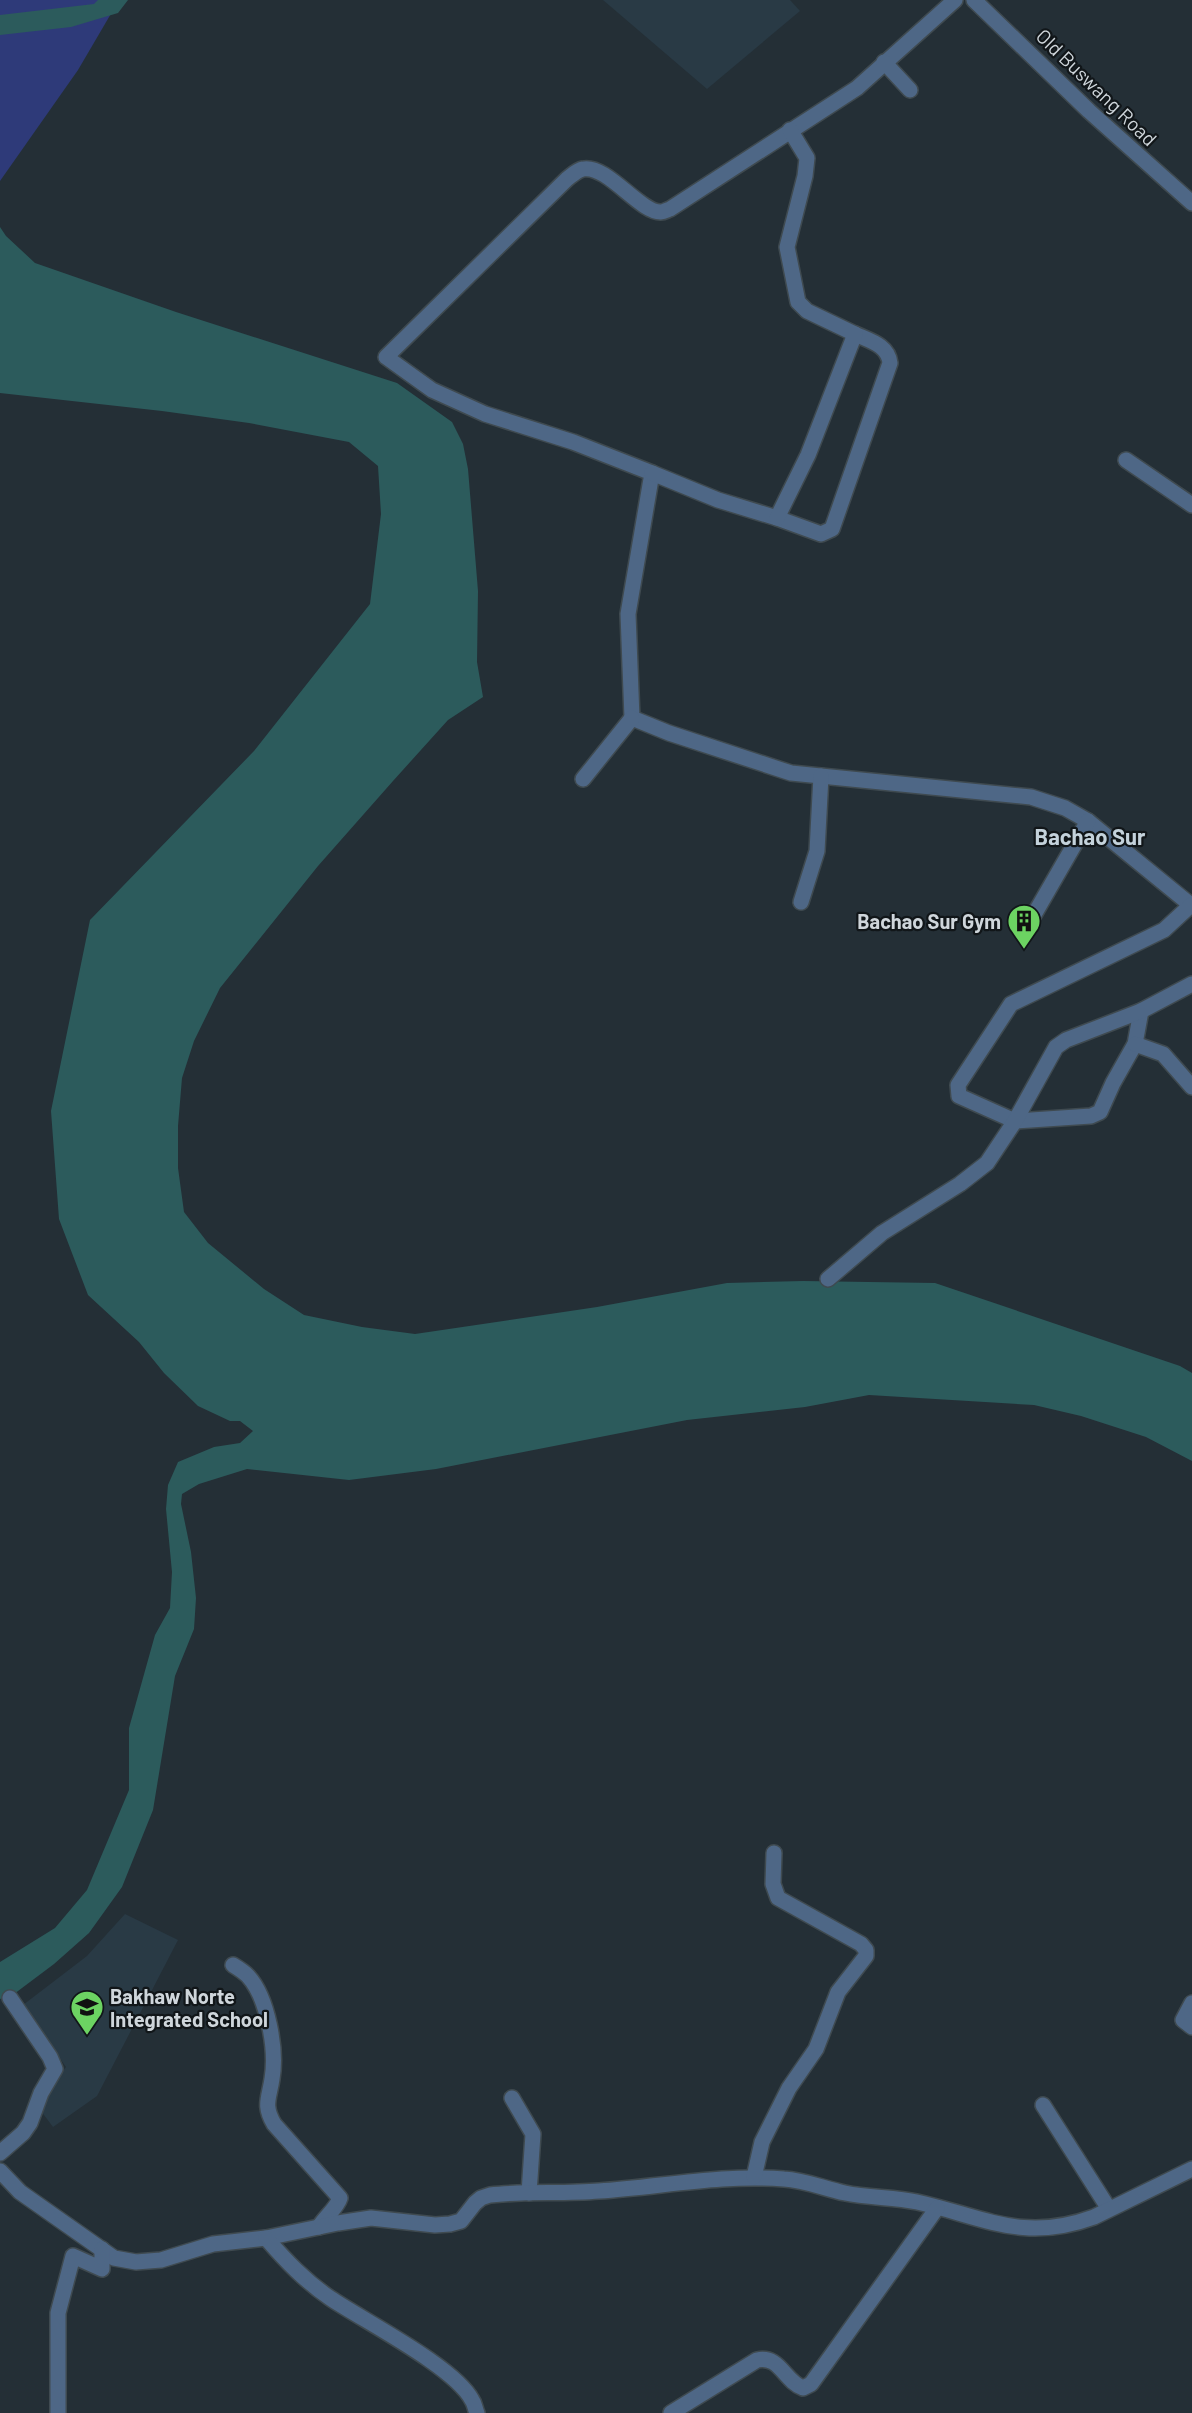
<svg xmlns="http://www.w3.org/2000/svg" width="1192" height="2413" font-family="Barlow,sans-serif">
<rect width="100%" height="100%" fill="#242f36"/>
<g fill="#293a45">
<path d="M603,0H790L800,11L707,89Z"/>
<path d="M125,1914L178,1940L97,2096L53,2127L41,2111L44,2093L66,2067L23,2005L87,1956Z"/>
</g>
<path fill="#2e3a79" d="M0,0H119L78,70L0,181Z"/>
<g fill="#2c5b5c">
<path d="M98,0H128L118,13L71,27L0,35V15L94,4Z"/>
<path d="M0,227L6,236L35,263L176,312L397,383L452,422L463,444L468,469L478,591L477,662L483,697L448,720L393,781L318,866L220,988L194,1041L182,1078L178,1126V1168L184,1212L208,1243L264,1289L304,1315L362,1327L415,1334L597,1307L727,1283L803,1281L935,1283L1180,1366L1192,1373V1461L1146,1437L1081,1416L1034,1405L869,1395L805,1407L687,1420L436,1469L349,1480L247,1469L199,1484L182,1494L181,1504L191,1552L196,1598L194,1629L175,1676L153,1810L122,1887L89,1933L54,1964L14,1994L0,1999V1962L55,1928L87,1890L129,1790V1728L155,1635L170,1608L172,1572L166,1509L168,1485L178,1462L214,1447L240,1443L253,1431L240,1421H230L198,1406L164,1373L139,1342L88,1295L59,1219L51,1111L90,920L254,751L370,604L381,514L378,466L349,442L249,423L162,411L0,393Z"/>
</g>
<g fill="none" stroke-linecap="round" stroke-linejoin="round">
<g stroke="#3f4a50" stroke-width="18">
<g id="minor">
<path d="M955,0L857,88L670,209C667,210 664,212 661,212C640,213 607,164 583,169C577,170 571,176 567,179L386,357L432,390L485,414L573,442L652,473L628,614L632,718L669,733L791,773L1031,797L1065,808L1088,821L1192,906"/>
<path d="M974,0L1089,111L1192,203"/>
<path d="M884,62L910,90"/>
<path d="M1126,460L1192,505"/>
<path d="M652,473L718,500L777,518L821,534L832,529L890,363C888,345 870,341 855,334"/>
<path d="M777,518L808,455L855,334L807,311L798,302L787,247L805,176L807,158L790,130"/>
<path d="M583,779L632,718"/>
<path d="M801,902L817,851L821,776"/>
<path d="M1031,920L1088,821"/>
<path d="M1141,1011L1135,1044L1113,1083L1100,1112L1091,1116L1015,1121L959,1096L958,1085L1011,1004L1164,930L1191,905"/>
<path d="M1135,1044L1163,1054L1192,1087"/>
<path d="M828,1279L882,1233L960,1184L987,1163L1015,1121L1056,1047L1066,1040L1141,1011L1192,984"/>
<path d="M233,1965C238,1968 244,1972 248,1976C268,1998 277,2050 272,2079C269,2099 263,2105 274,2124L340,2198C337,2208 325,2217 319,2227"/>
<path d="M1192,2003L1183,2020L1192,2027"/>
<path d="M512,2098L533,2134L529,2193"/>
<path d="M1043,2105L1109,2209"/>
<path d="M0,2153L23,2133L30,2123L41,2093L55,2069L50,2057L10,1998"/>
<path d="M0,2171L20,2192L114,2258L136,2262L161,2260L213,2244L266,2238L338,2223L371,2218L435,2225L450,2224L461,2221L475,2203L481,2198L490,2195C526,2191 562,2194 599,2191C661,2187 721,2174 784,2179C805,2180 825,2189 845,2193C869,2198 894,2197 917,2202C984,2217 1023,2243 1094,2217L1192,2169"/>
<path d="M754,2177L762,2142L789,2088L816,2049L838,1992L866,1956V1950L861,1944L778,1898L773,1884L774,1853"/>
<path d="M266,2238C286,2261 305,2281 330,2298C364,2321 455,2367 472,2400C475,2404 475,2409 477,2413"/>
<path d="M58,2413V2313L73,2256L102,2269V2249"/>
<path d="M671,2413L757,2360C780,2355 784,2381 803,2388L811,2384L937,2208"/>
</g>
</g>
<use href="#minor" stroke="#4e6786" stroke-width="15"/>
</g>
<defs>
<g id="building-pin" transform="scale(1.725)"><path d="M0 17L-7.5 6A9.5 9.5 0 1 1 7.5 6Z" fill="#6cd362" stroke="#111619"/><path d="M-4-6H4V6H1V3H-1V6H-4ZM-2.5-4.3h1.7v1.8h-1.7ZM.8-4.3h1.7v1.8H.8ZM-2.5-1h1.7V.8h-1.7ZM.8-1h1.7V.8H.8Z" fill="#111"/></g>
<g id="school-pin" transform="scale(1.725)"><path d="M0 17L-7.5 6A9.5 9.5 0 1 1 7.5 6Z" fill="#6cd362" stroke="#111619"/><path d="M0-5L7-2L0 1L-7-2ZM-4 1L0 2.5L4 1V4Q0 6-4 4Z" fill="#111"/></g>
</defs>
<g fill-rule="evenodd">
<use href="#building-pin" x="1024" y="921"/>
<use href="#school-pin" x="87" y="2007"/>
</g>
<g text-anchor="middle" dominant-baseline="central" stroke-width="4.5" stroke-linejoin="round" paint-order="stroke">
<g font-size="20" fill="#cfd6db" stroke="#111619">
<text transform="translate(1097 87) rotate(44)">Old Buswang Road</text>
</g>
<g font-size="20" font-weight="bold" fill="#cfd6db" stroke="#111619" text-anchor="end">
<text x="1001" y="921">Bachao Sur Gym</text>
<text x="110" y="1996" text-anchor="start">Bakhaw Norte<tspan x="110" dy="23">Integrated School</tspan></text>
</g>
<g font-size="22" font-weight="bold" fill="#c4d2db" stroke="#111619">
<text x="1090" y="836">Bachao Sur</text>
</g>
</g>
</svg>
